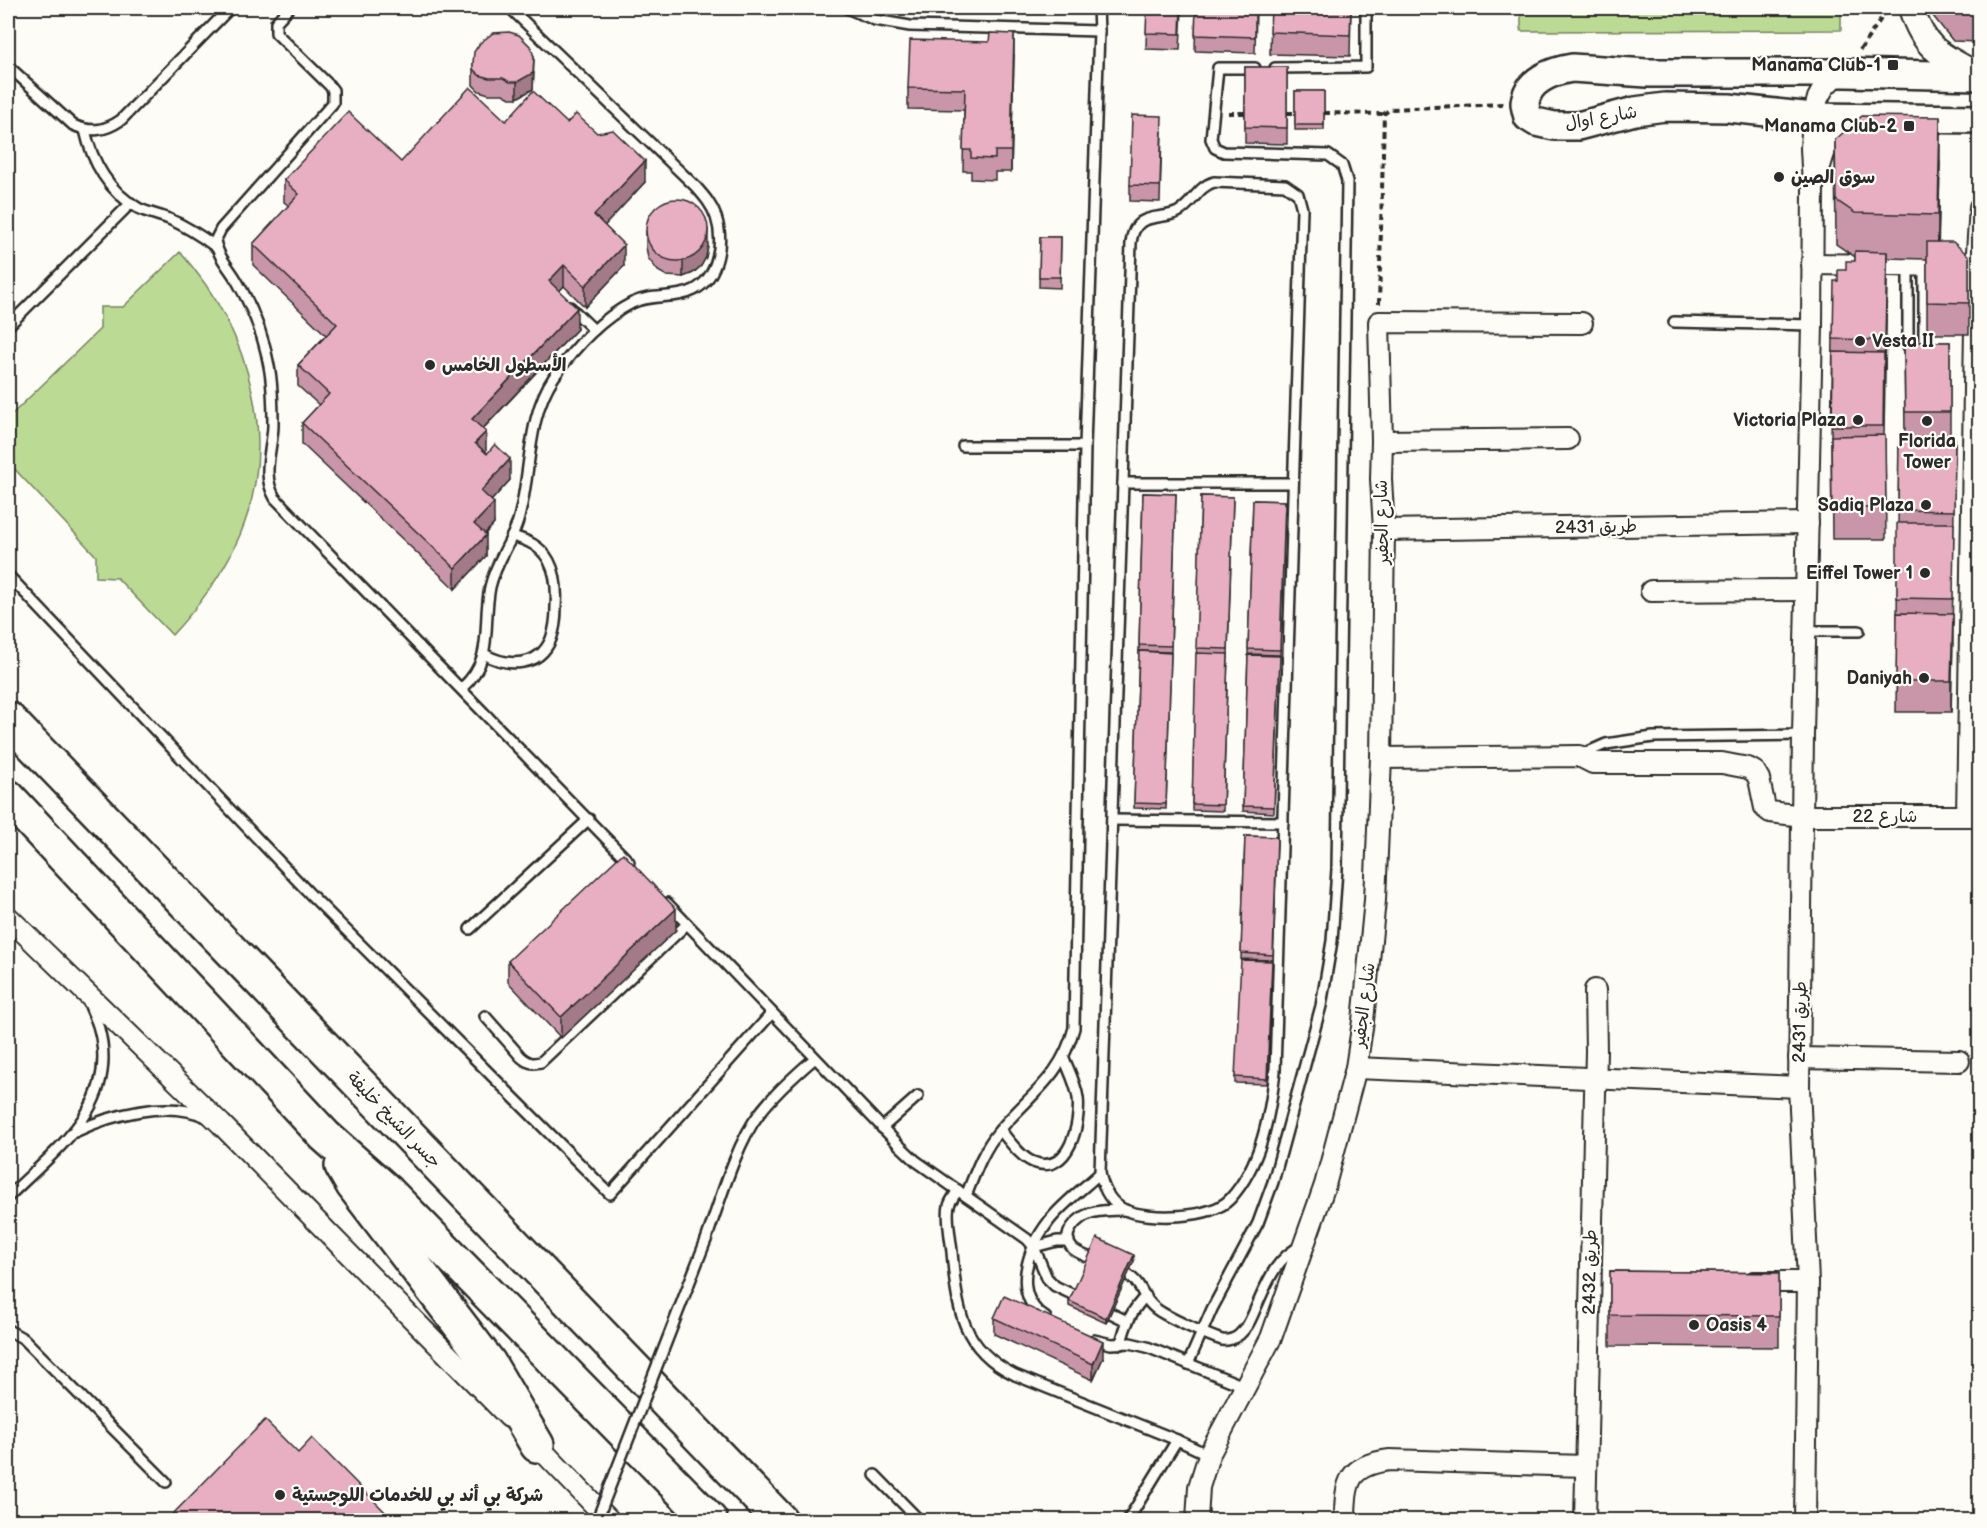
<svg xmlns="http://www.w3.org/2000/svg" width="1987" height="1528" font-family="'Balsamiq Sans','Playpen Sans Arabic',sans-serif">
<rect width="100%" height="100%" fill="#fdfcf7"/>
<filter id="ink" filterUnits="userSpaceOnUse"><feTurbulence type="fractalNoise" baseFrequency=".0167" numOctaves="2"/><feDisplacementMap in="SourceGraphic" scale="12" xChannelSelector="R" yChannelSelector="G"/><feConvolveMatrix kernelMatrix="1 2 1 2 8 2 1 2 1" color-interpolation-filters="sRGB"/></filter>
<g filter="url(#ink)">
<g fill="#bbda93" stroke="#73825f" stroke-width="1.5">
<path d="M1521,8H1841V30L1521,31Z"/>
<path d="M180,252C251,332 283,446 235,546C219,580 197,608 172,635L117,578L96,577V556L8,462V418L100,329V307H123Z"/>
</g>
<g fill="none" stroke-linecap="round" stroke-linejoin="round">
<g stroke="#2b2b2b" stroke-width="14">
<g id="service">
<path d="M289,8L276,22V33L329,85L333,90V103L221,229L215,241C218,257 229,267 237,281C252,307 264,337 269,366C273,386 273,406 273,426C272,451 261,474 275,498L629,862"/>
<path d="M847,8L875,20L910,26L1099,31"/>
<path d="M8,66L73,125C91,133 105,131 121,120L230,8"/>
<path d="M1275,68L1366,67V8"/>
<path d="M85,130C92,162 109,192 138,208C148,213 159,215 169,219C186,226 201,236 216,247"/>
<path d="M1214,182L1285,185L1298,194L1302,209L1275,1071C1270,1115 1261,1165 1230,1199C1211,1219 1149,1220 1125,1210C1110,1203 1103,1188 1100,1173L1131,243C1132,234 1134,227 1141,222C1152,215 1166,218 1178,212C1193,204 1197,187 1214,182Z"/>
<path d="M1908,265V346L1916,350L1924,345V265"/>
<path d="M570,307L594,330"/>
<path d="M1674,322L1812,325"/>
<path d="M8,326L131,203"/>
<path d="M963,446H1085"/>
<path d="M1123,483H1293"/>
<path d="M8,575L310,894L610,1194L772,1013"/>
<path d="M1805,631H1859"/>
<path d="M484,654C507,667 539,668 551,639C555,629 556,617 556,607C557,593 556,574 549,561C541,546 527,540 512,536"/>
<path d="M462,688C495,658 482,627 490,587C496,561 511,544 518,521C532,473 526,418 554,377C574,348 601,319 632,303C652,293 675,300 694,290C719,277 724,241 716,217C712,205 704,196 696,187L510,8"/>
<path d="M1581,755L1606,744L1653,737L1803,735"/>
<path d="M1112,820L1283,822"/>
<path d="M667,903L899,1145L916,1161L1027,1239L1034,1247L1047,1278L1055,1286L1082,1299"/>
<path d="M470,929L589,819"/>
<path d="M485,1016L521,1057C528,1063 532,1064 541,1062L687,924"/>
<path d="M882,1128L918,1096"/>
<path d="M1000,1130C1009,1140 1020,1157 1033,1162C1069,1177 1081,1122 1078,1098C1076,1084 1069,1071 1064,1058"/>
<path d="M75,1132C110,1115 168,1099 206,1117"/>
<path d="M958,1190C955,1195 950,1201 949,1206C946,1216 951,1241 952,1252C957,1307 960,1348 1015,1375L1177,1440L1209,1455"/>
<path d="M966,1196C975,1173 983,1150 999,1131C1030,1094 1061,1078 1074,1028L1085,446L1099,31L1098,8"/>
<path d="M8,1197C55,1150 120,1106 99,1029C97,1020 92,1012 89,1003"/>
<path d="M706,1240C719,1204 736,1144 759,1114C774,1094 795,1075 815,1058"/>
<path d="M1034,1247L1057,1241H1069"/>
<path d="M1100,1262C1092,1258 1080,1255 1073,1249C1059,1235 1077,1218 1091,1213C1101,1210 1114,1210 1125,1210"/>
<path d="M1118,1270C1146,1282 1137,1293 1155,1308C1166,1317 1209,1336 1222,1340C1228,1341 1235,1338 1239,1335C1247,1328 1250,1321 1254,1312C1266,1286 1274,1259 1301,1246"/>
<path d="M1100,1308L1127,1321"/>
<path d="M1046,1318C1010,1295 1028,1248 1049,1221C1063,1203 1084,1188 1100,1173"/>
<path d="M8,1330L24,1339L166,1482"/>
<path d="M1094,1340L1111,1344L1130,1343L1147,1347L1246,1387"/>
<path d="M1121,1344C1125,1324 1132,1309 1146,1296"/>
<path d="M1188,1364L1212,1309L1258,1223L1273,1182L1321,1006L1332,941L1337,869L1347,181L1342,165L1328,155L1224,152L1215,148L1211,139L1218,68H1255"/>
<path d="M875,1475L919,1520"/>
<path d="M1128,1520L1177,1440"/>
</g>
</g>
<g stroke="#2b2b2b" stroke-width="24">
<g id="minor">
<path d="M1818,173C1825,150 1828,133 1848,117"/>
<path d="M1812,264L1953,266"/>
<path d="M1382,441L1568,439"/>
<path d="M1384,530L1808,523"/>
<path d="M1651,591L1806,590"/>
<path d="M1381,758L1579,756L1593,763H1722L1748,768L1755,772L1759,779L1765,808L1770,812L1803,816H1980"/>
<path d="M1967,816L1976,267L1980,207"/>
<path d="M8,917L221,1124L509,1417"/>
<path d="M1799,1058L1959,1061"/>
<path d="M1356,1068L1799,1087"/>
<path d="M1754,1282H1808"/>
<path d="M530,1438L609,1520"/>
<path d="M1197,1520L1199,1487L1209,1455L1271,1338L1325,1185L1356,1068L1363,1021L1375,900L1381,758L1384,530L1381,479L1382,441L1379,322L1582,323"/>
<path d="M1345,1520C1345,1482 1348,1465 1390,1460L1585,1466"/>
<path d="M1585,1520L1596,1051L1595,990"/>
<path d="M1805,1520L1808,1282L1799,1087L1803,735L1812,325L1813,187L1811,148L1813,117L1818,98L1824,87L1833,78L1845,73"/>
</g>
</g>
<g stroke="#2b2b2b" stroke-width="28">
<path id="tertiary" d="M1911,8C1924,50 1942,56 1978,75"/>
</g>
<g stroke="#2b2b2b" stroke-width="32">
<path id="secondary" d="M1980,76L1845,73H1647L1572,68C1553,71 1527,80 1525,103C1525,107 1527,113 1528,117L1536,122L1554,126H1578L1635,111L1665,107L1729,108L1813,117L1980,119"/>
</g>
<g stroke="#2b2b2b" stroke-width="38">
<g id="motorway">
<path d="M8,719L780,1520"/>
<path d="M8,797L325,1136L387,1191L710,1520"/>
<path d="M342,1166L353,1185L489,1363L537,1445"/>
</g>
</g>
<g stroke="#2b2b2b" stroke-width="4" stroke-dasharray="6 4.5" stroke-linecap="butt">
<path d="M1860,50L1888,8"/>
<path d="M1228,113H1245"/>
<path d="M1287,113H1295"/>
<path d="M1324,113L1384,114"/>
<path d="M1379,304L1384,114L1390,109L1503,104"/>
</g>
<use href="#service" stroke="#fdfcf7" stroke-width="9"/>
<use href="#minor" stroke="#fdfcf7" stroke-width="20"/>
<use href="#tertiary" stroke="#fdfcf7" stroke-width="24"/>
<use href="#secondary" stroke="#fdfcf7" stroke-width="27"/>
<use href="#motorway" stroke="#fdfcf7" stroke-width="33"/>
<g stroke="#2b2b2b" stroke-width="14" stroke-linecap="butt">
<path id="service-bridge" d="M597,1520L706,1240"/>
</g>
<use href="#service-bridge" stroke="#fdfcf7" stroke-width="9"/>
</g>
<g fill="#c896a8" stroke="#2b2b2b" stroke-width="1.5">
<path d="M1147,8H1182L1180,50L1146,49Z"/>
<path d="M1196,8H1256L1255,53L1195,51Z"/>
<path d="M1271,8H1351L1350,56L1270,54Z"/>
<path d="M1929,8H1980V42L1953,41L1929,11Z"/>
<path d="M1014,55L1011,172H995V180L971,179V171H963L964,110L908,109V88Z"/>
<path d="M473,63L534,73L533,89L517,98H510L503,94H489L479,91L473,85Z"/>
<path d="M1245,67H1287V144L1245,143Z"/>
<rect x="1295" y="91" width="29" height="39"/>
<path d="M506,121L567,123L645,182L604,226L624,266L585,307L564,286L559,291L577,329L483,429L486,453L510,480L491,501L494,524L485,534L486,556L455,589L302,444V423L319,405L298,386V365L326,335L253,265V244L289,206L284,202V180L401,162Z"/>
<path d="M1162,132L1160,202L1130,201V185Z"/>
<path d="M1835,140L1940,162L1938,242L1969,256V334H1927V259L1887,258L1884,435H1885L1886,539H1832L1831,436L1833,339L1838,281L1855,261V257L1836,244Z"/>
<path d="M646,231L708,246L706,257L701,266L693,273L683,277L667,276L658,271L648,258L646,247Z"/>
<path d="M1040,237H1061L1060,288L1039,287Z"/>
<path d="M1904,342H1950V438H1955L1951,712H1896L1899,438H1905Z"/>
<path d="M1978,425H1980V524H1977Z"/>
<path d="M1143,493L1176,494L1171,652L1139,651Z"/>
<path d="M1201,496L1233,497L1223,811L1192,810Z"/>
<path d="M1253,500L1285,501L1280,655L1248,654Z"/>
<path d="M1980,633V705H1979Z"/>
<path d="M1139,651L1171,653L1166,809L1134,808Z"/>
<path d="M1248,655L1280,656L1274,813L1243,811Z"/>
<path d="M1245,836L1277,837L1273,960L1241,959Z"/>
<path d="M676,930L561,1038L508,982V961Z"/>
<path d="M1272,961L1267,1084L1235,1083V1077Z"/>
<path d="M1134,1261L1106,1323L1069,1306V1301Z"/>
<path d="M1610,1271L1779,1273V1347L1610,1346Z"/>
<path d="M994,1318L1103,1358L1093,1380L994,1334Z"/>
</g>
<g fill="#a27a88" stroke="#2b2b2b" stroke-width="1.5">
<path d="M1014,34V55L1011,172V151Z"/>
<path d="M534,57L533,89L517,98V82Z"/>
<path d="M1940,117V162L1938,259V215Z"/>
<path d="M645,161V182L594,237V215Z"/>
<path d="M708,230V246L706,257L701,266L693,273L683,277V261Z"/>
<path d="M624,245V266L585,307V286Z"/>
<path d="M1887,252V283L1885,371V340Z"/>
<path d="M564,265V286L549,302V281Z"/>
<path d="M577,308V329L472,440V419Z"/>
<path d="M486,432V453L475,443Z"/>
<path d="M510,459V480L481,512V491Z"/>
<path d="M494,503V524L474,545V524Z"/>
<path d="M486,535V556L455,589V568Z"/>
<path d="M1953,614V645L1951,712V681Z"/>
<path d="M676,909V930L561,1038V1017Z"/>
<path d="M1134,1255V1261L1106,1323V1318Z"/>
<path d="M1103,1341V1358L1093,1380V1364Z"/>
</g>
<g fill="#e8afc3" stroke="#2b2b2b" stroke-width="1.5">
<path d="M1147,8H1181L1180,34L1146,33Z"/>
<path d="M1196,8H1255V37L1195,35Z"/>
<path d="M1271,8H1351L1350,35L1270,32Z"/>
<path d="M509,32L519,35L531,47L534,57L533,73L517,82H510L503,78H489L479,75L473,69V63L474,52L480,43L493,33Z"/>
<path d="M990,33L1014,34L1011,151H995V159L971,158V150H963L965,89L908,88L910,40L989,42Z"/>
<path d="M1245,67H1287V128L1245,127Z"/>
<path d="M470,87L506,121L533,91L567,123L576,114L597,133L613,130L645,161L594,215L624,245L585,286L564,265L549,281L577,308L472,419L486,432L475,443L487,454L495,444L510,459L481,491L494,503L474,524L486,535L455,568L302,423L329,394L298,365L337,324L253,244L299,194L284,180L348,112L401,162Z"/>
<rect x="1295" y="91" width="29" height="34"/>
<path d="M1132,115L1162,116L1160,186L1130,185Z"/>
<path d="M1862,116L1940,117L1938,215L1855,213L1836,200L1835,140Z"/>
<circle cx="677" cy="230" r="31"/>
<path d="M1040,237H1061L1060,277H1039Z"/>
<path d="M1927,242H1953L1969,256V303L1927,302Z"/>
<path d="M1855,251L1887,252L1885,340L1833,339L1834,281H1838V270H1846V261H1855Z"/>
<path d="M1904,342H1950V412H1905Z"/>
<path d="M1833,352L1884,353L1883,426H1832Z"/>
<path d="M1978,425H1980V493H1977Z"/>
<path d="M1885,435L1886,508H1832L1831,436Z"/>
<path d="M1899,438H1955L1954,511L1898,510Z"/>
<path d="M1143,493L1176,494L1171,646L1139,645Z"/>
<path d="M1201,496L1233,497L1228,649L1196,648Z"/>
<path d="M1253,500L1285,501L1280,650L1248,649Z"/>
<path d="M1897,523H1954L1953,599L1897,598Z"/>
<path d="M1897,613L1953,614L1951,681H1896Z"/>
<path d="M1980,633V674H1979Z"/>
<path d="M1139,651L1171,653L1166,804L1134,803Z"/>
<path d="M1196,653L1228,654L1223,805L1192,804Z"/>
<path d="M1248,655L1280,656L1274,807L1243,806Z"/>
<path d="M1245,836L1277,837L1273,955L1241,953Z"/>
<path d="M623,853L676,909L561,1017L508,961Z"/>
<path d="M1241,960L1272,961L1267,1079L1235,1077Z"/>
<path d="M1097,1238L1134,1255L1106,1318L1069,1301Z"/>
<path d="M1610,1271L1779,1273V1316L1610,1315Z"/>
<path d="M1004,1296L1103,1341L1093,1364L994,1318Z"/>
<path d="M265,1420L298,1453L312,1438L394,1521H166Z"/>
</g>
</g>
<g fill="#2b2b2b" stroke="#fdfcf7" stroke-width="2">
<rect x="1887" y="59" width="12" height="12" rx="3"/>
<rect x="1903" y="120" width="12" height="12" rx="3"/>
<circle cx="1779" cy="177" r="6"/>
<circle cx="1860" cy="341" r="6"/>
<circle cx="430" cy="365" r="6"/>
<circle cx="1858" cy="420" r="6"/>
<circle cx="1927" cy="421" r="6"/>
<circle cx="1926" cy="505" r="6"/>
<circle cx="1925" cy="573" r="6"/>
<circle cx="1924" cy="678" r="6"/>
<circle cx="1694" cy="1325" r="6"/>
<circle cx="280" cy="1495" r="6"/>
</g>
<g text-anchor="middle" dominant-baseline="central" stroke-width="4.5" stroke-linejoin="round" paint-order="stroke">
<g font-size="18" font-weight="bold" fill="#2b2b2b" stroke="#fdfcf7" text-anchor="end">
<text x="1881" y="65">Manama Club-1</text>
<text x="1897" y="126">Manama Club-2</text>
<text x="1791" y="177" text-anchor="start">سوق الصين</text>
<text x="1872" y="341" text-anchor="start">Vesta II</text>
<text x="442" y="365" text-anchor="start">الأسطول الخامس</text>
<text x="1846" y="420">Victoria Plaza</text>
<text x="1927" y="441" text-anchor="middle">Florida<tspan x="1927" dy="21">Tower</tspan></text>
<text x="1914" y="505">Sadiq Plaza</text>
<text x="1913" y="573">Eiffel Tower 1</text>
<text x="1912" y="678">Daniyah</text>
<text x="1706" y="1325" text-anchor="start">Oasis 4</text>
<text x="292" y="1495" text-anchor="start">شركة بي أند بي للخدمات اللوجستية</text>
</g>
<g font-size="18" fill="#2b2b2b" stroke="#fdfcf7">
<text transform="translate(1601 118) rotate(-10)">شارع اوال</text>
<text transform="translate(1382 522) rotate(-91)">شارع الجفير</text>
<text transform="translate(1596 527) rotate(-1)">طريق 2431</text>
<text x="1885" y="816">شارع 22</text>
<text transform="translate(1364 1005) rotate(-83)">شارع الجفير</text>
<text transform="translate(1800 1022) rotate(-89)">طريق 2431</text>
<text transform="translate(394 1120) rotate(46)">جسر الشيخ خليفة</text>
<text transform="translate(1590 1272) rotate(-89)">طريق 2432</text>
</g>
</g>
<rect width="1987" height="1528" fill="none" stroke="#fdfcf7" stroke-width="30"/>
<rect x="15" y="15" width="1957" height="1498" fill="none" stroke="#2b2b2b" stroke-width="2" filter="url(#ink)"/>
</svg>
